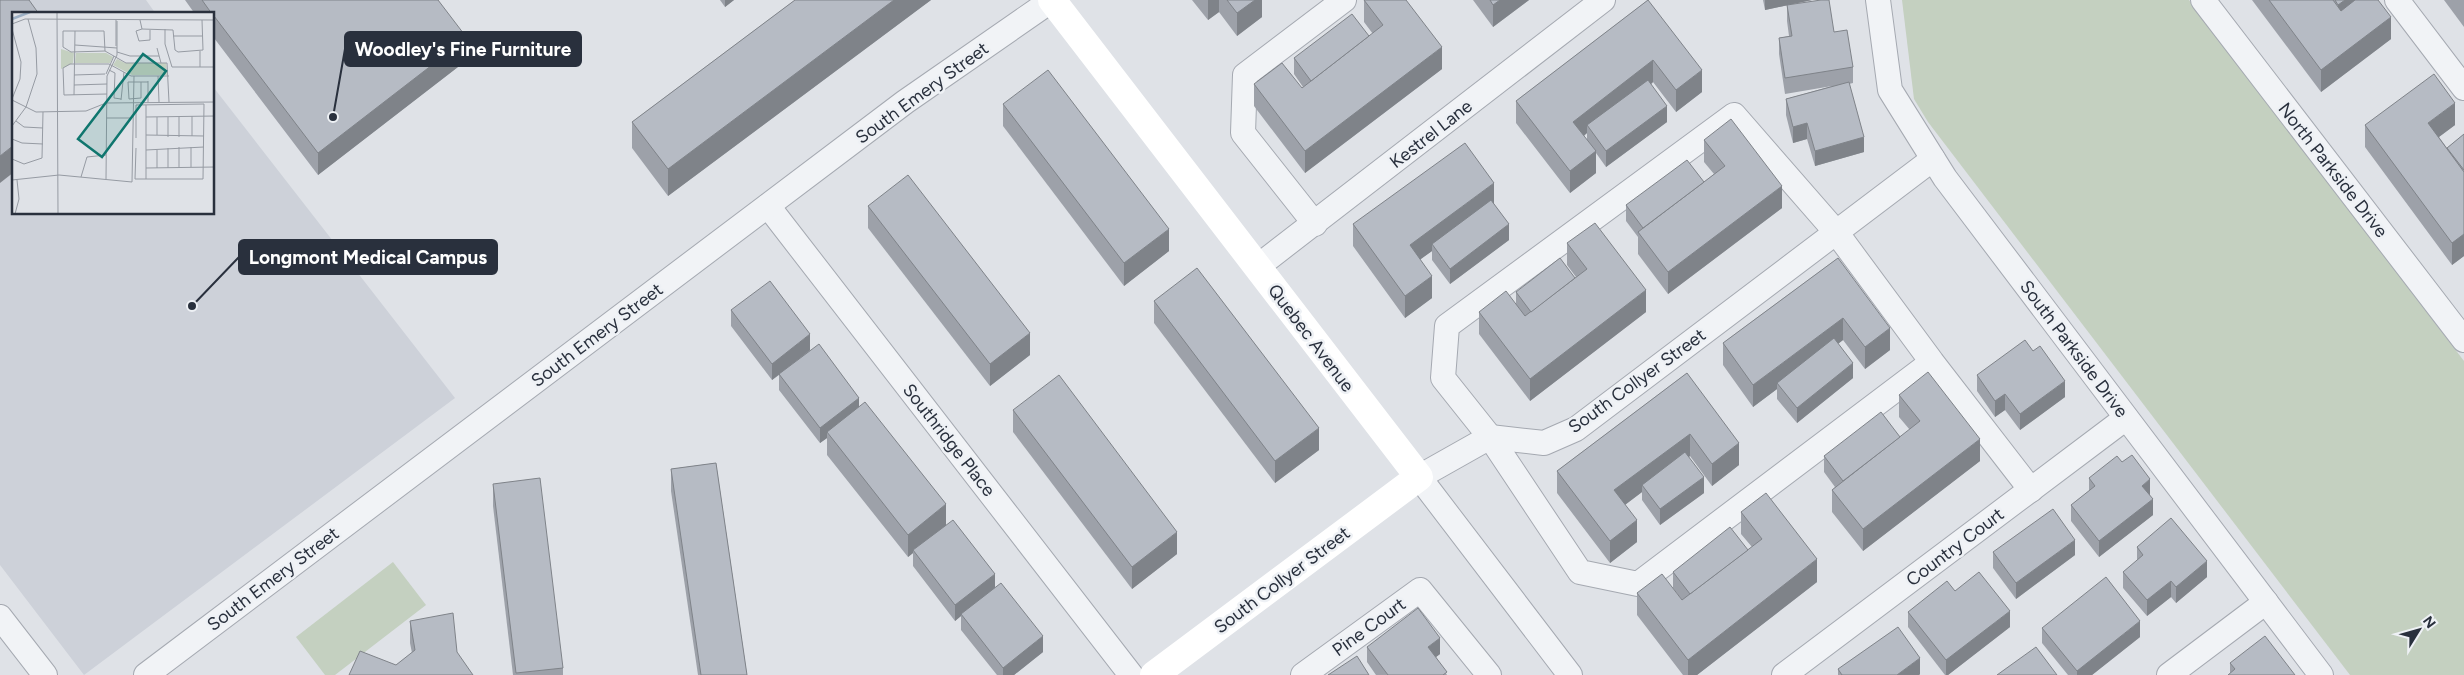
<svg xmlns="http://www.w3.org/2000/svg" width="2464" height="675" font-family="Figtree,sans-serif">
<rect width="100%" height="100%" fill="#dfe2e7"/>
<path fill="#cdd1d9" d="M0,0H146L156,14H14V214H214V88L455,398L84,675L0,565Z"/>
<g fill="#c4d0c0">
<path d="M1902,0H2189L2464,361V675H2350L1928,122L1914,99Z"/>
<path d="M393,562L426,605L335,675H325L296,637Z"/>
</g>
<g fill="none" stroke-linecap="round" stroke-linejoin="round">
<g stroke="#a5a9b1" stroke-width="26">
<g id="street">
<path d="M1878,0L1890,90L1945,178L2321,675"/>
<path d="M2203,0L2464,340"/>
<path d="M2397,0L2464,88"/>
<path d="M768,206L1131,675"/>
<path d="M1315,224L1243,133L1245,75L1344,0"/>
<path d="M1257,267L1603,0"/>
<path d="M1932,362L1638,584L1580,572L1490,437L1443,378L1447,326L1734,115L1836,232L1932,362L2031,490"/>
<path d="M0,617L45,675"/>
<path d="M146,675L905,102L1052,0"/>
<path d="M1303,675L1420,590L1489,675"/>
<path d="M1570,675L1419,477L1490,437L1544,443L1576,429L1933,159"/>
<path d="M1784,675L2126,418"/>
<path d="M2169,675L2266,602"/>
</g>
</g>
<use href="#street" stroke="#f1f3f6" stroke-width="24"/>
<path stroke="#fff" stroke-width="28" d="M1052,0L1419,477L1154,675"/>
</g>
<g fill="#9da1a9" fill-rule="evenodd">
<path d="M185,0H438L467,60L318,175L214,38V14H195Z"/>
<path d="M720,0H734L725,7Z"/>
<path d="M795,0H931L668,196L632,148V122Z"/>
<path d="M1192,0H1262V17L1237,36L1219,12L1208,20Z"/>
<path d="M1364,0L1442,69L1305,173L1254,106V84L1302,88L1303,87L1294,74V58L1369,36L1373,34L1364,22Z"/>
<path d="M1473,0H1529L1493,27Z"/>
<path d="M1648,0L1702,92L1676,112L1653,82L1651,85L1667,122L1606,167L1596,153V173L1570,193L1516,123V101ZM1587,133V140L1584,136Z"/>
<path d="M1763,0H1812L1765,10Z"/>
<path d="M2252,0H2378L2391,39L2321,92Z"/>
<path d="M2444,0H2464V27Z"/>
<path d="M1787,5L1834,32L1853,67V83L1849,84L1864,152L1815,166L1807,139L1793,143L1786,115V99L1832,86L1785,94L1779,54V38L1789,36L1787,21Z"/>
<path d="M1003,104L1169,251L1124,286L1003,126Z"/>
<path d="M2365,125H2455L2439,137L2447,148L2464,134V256L2452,265L2365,147Z"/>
<path d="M1704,140L1782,208L1668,294L1638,254V237L1626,221V205L1704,182L1714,174L1704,162Z"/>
<path d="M1494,204L1509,240L1450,284L1432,260V251L1420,259L1432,298L1405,318L1353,246V224Z"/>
<path d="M868,206L1030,355L990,386L868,228Z"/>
<path d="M1567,243L1646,312L1530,401L1479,334V312L1516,304V292L1575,278L1576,277L1567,265Z"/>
<path d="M1838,258L1890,350L1865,369L1843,340L1838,344L1853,378L1797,423L1777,399V389L1753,407L1723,365V343Z"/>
<path d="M1154,301L1319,450L1275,483L1154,323Z"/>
<path d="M731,310L810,350L859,407L946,525L1043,652L1014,675H997L961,630V616L955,621L913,566V553L908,557L827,455V438L820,443L779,390V375L772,380L731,326Z"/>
<path d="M1687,373L1739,465L1712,486L1690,456L1689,457L1704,493L1660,525L1642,500V492L1625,505L1637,542L1610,563L1557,493V471Z"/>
<path d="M1977,375L2065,397L2020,430L2005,410L1995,417L1977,391Z"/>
<path d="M1899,395L1980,461L1863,551L1832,512V490L1835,487L1824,472V456L1900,437L1910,430L1899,417Z"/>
<path d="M1013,410L1177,554L1132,589L1013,432Z"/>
<path d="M2122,462L2150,495L2153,515L2099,557L2071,521V505L2089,491V478Z"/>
<path d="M716,463L747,675H698L671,491V469Z"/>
<path d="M493,484L563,668V675H513L493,506Z"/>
<path d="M1741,512L1817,582L1697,675H1683L1637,615V593L1682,600L1673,588V572L1748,550L1752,547L1741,534Z"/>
<path d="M2137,547L2207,577L2176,603L2171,597L2147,616L2123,588V572L2137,561Z"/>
<path d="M1993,552L2075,555L2016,599L1993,568Z"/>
<path d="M1908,612L2010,627L1948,675H1945L1908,627Z"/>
<path d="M410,621L457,652L396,665L412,653L410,643Z"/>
<path d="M2042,628L2140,637L2092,675H2068L2042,643Z"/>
<path d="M1367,647L1440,654L1436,657L1447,675H1376L1367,662Z"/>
<path d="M2230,663L2295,675L2230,673Z"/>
<path d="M1838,669L1920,674L1919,675H1838Z"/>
</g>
<g fill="#7f8389">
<path d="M725,0H734L725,7Z"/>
<path d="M894,0H931L668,196V169Z"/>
<path d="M1208,0H1219V12L1208,20Z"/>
<path d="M1255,0H1262V17L1237,36V13Z"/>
<path d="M1500,0H1529L1493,27V5Z"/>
<path d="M1765,0H1812L1765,10Z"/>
<path d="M2345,0H2362L2338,21V5Z"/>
<path d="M2391,17V39L2321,92V70Z"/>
<path d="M467,38V60L318,175V153Z"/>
<path d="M1442,47V69L1305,173V151Z"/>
<path d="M1653,60V82L1591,130L1587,125V133L1573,144V122Z"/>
<path d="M1702,70V92L1676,112V90Z"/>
<path d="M2455,103V125L2428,145V123Z"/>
<path d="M1667,106V122L1606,167V151Z"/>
<path d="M1807,123V139L1793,143V127Z"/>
<path d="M1864,137V152L1815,166V151Z"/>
<path d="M14,145V172L0,183V156Z"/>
<path d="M1596,151V173L1570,193V171Z"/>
<path d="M1494,183V206L1432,244V251L1410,267V245Z"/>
<path d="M1782,186V208L1668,294V272Z"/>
<path d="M1509,224V240L1450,284V269Z"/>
<path d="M1169,229V251L1124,286V263Z"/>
<path d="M2464,234V256L2452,265V243Z"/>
<path d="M1432,276V298L1405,318V296Z"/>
<path d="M1646,290V312L1530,401V379Z"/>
<path d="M1843,318V340L1780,387L1777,383V389L1753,407V385Z"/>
<path d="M1890,328V350L1865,369V347Z"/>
<path d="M1030,333V355L990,386V364Z"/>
<path d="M810,334V350L772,380V364Z"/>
<path d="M1853,363V378L1797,423V408Z"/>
<path d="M2065,381V397L2020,430V414Z"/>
<path d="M2005,394V410L1995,417V401Z"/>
<path d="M859,398V413L827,432V438L820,443V428Z"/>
<path d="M1319,428V450L1275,483V461Z"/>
<path d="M1690,434V456L1645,489L1642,485V492L1614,513V490Z"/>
<path d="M1980,439V461L1863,551V529Z"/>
<path d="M1739,443V465L1712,486V464Z"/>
<path d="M1704,477V493L1660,525V509Z"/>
<path d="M2150,479V495L2142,501V486Z"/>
<path d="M2153,499V515L2099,557V541Z"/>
<path d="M946,504V526L913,550V553L908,557V535Z"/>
<path d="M1637,520V542L1610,563V541Z"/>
<path d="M1177,532V554L1132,589V567Z"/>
<path d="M2075,540V555L2016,599V583Z"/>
<path d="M1817,559V582L1697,675H1688V660Z"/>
<path d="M2207,561V577L2176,603V587Z"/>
<path d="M995,574V590L961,614V616L955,621V605Z"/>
<path d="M2171,581V597L2147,616V600Z"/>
<path d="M2010,611V627L1948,675H1946V660Z"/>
<path d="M2140,621V637L2092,675H2077V671Z"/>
<path d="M1043,636V652L1014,675H1003V668Z"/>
<path d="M1440,638V654L1428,663V647Z"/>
<path d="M1920,658V674L1919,675H1897Z"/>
</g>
<g fill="#b6bbc4" stroke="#7f8389">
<path d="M0,0H29L39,14H14V145L0,156Z"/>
<path d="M202,0H438L467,38L318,153L214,16V14H212Z"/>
<path d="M795,0H894L668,169L632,122Z"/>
<path d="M1227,0H1255L1237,13Z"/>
<path d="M1364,0H1406L1442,47L1305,151L1254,84L1282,63L1302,88L1383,25Z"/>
<path d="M1490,0H1500L1493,5Z"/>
<path d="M1648,0L1702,70L1676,90L1653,60L1573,122L1596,151L1570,171L1516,101Z"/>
<path d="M1821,0H1829L1834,32L1847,30L1853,67L1785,78L1779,38L1792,36L1787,5Z"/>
<path d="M2269,0H2333L2341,11L2355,0H2378L2391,17L2321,70Z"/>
<path d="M2335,0H2345L2338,5Z"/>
<path d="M1352,14L1369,36L1311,81L1294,58Z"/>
<path d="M1048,70L1169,229L1124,263L1003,104Z"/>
<path d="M2434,74L2455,103L2428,123L2464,172V234L2452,243L2365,125Z"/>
<path d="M1648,80L1667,106L1606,151L1587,125Z"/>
<path d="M1849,82L1864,137L1815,151L1807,123L1793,127L1786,99Z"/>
<path d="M1731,119L1782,186L1668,272L1638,232L1725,166L1704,140Z"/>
<path d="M2464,134V170L2447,148Z"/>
<path d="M1465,143L1494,183L1410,245L1432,276L1405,296L1353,224Z"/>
<path d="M1687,160L1704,182L1643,228L1626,205Z"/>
<path d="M908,175L1030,333L990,364L868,206Z"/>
<path d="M1491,200L1509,224L1450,269L1432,244Z"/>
<path d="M1595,223L1646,290L1530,379L1479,312L1506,291L1525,316L1587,269L1567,243Z"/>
<path d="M1560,258L1575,278L1531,312L1516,292Z"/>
<path d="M1838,258L1890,328L1865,347L1843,318L1753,385L1723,343Z"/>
<path d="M1197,268L1319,428L1275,461L1154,301Z"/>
<path d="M770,281L810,334L772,364L731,310Z"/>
<path d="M1834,338L1853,363L1797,408L1777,383Z"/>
<path d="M2025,340L2033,351L2040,346L2065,381L2020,414L2005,394L1995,401L1977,375Z"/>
<path d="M819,344L859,398L820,428L779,374Z"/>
<path d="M1928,372L1980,439L1863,529L1832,490L1920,421L1899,395Z"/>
<path d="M1687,373L1739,443L1712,464L1690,434L1614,490L1637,520L1610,541L1557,471Z"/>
<path d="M1059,375L1177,532L1132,567L1013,410Z"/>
<path d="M865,402L946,504L908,535L827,432Z"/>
<path d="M1881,412L1900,437L1843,481L1824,456Z"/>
<path d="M1685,452L1704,477L1660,509L1642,485Z"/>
<path d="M2132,455L2150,479L2142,486L2153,499L2099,541L2071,505L2095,486L2089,478L2117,456L2122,462Z"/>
<path d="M716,463L747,675H701L671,469Z"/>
<path d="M540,478L563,668L516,673L493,484Z"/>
<path d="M1766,493L1817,559L1688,660L1637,593L1662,574L1682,600L1762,539L1741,512Z"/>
<path d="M2053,509L2075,540L2016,583L1993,552Z"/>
<path d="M2171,518L2207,561L2176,587L2171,581L2147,600L2123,572L2143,555L2137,547Z"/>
<path d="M953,520L995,574L955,605L913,550Z"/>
<path d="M1730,527L1748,550L1690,594L1673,572Z"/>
<path d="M1979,572L2010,611L1946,660L1908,612L1947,581L1955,591Z"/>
<path d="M2106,577L2140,621L2077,671L2042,628Z"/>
<path d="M1001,583L1043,636L1003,668L961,614Z"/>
<path d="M1418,608L1440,638L1428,647L1447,672L1443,675H1388L1367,647Z"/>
<path d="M453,613L457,652L473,675H349L360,651L396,665L415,650L410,621Z"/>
<path d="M1898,627L1920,658L1897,675H1842L1838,669Z"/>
<path d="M2265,636L2295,675H2228L2235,669L2230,663Z"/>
<path d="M2036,647L2057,675H1997Z"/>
<path d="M1357,656L1369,675H1328Z"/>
</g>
<g text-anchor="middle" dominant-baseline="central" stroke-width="5" stroke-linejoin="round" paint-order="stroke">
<g font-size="18" fill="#29303d" stroke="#eef1f5">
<text transform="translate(922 93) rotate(-36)">South Emery Street</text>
<text transform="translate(1431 134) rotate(-38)">Kestrel Lane</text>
<text transform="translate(2333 170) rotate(52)">North Parkside Drive</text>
<text transform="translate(597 335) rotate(-37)">South Emery Street</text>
<text transform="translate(1311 338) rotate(53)">Quebec Avenue</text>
<text transform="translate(2074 349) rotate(53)">South Parkside Drive</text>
<text transform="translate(1637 381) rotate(-36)">South Collyer Street</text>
<text transform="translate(949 440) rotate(52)">Southridge Place</text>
<text transform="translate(1955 547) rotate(-37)">Country Court</text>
<text transform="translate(273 579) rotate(-37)">South Emery Street</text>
<text transform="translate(1282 580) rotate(-37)">South Collyer Street</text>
<text transform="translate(1369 627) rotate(-36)">Pine Court</text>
</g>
</g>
<g transform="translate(12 12)">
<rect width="202" height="202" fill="#dfe2e7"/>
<path d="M49,37L62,41L61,51L49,57ZM64,41H94L101,45L98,51H63ZM105,47L113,51H154L155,63H120L101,53Z" fill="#c4d0c0"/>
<path fill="none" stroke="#9cb0c5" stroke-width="2.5" d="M0,7L18,0"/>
<path fill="none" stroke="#969ba3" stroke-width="1" d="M45,0L46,202M104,8V34M128,8L130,17L161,18L163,38L166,40L191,38L190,8M0,12L13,7L203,8M0,17L9,50L8,67L0,87M130,17L124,19L127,29L138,28V18M153,17V32L160,55H203M161,24H190M63,33L105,36M145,36L149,51M93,39L92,19H51V35L59,40L93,39L114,51H155L157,90M188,39V55M105,40L118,44H147M97,58L103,61L102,86L109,87M94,62L102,44M62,63L93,62M146,64L147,90M129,70V86L117,87L116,70H136M62,73L95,72M95,82L52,83L51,56L58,52H97L119,64H157M62,83L63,19M0,88L24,100L74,99L94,91L203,90M109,88L112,60M136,90V69M134,105L203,104M145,105V123M167,105V125M94,106H120M4,109L12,115L31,116M0,114L14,95L25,62L24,36L16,7M134,123L192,124M180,124V104M156,125V105M0,127L10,131L31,132M179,135V155M124,136L123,167H191L192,92L124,93V126M134,138L192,135M145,138V156M0,147L12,152L30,146L31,100M167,155V135M134,156L203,155M156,156V136M47,163L120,170L122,64M69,165L75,145L94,143M94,167L95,64L105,43V9M134,167V93M0,168L47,163M3,202L7,187L5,168"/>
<path fill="#0f766e" fill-opacity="0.15" stroke="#0f766e" stroke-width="2.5" d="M131,42L154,59L90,145L66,127Z"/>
<rect width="202" height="202" fill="none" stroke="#29303d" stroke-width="2.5"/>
</g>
<path fill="none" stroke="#29303d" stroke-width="2" d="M333 117L345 49M192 306L239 257"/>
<g fill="#29303d" stroke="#eef1f5" stroke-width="2">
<circle cx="333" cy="117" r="5"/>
<circle cx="192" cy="306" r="5"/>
</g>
<g fill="#29303d" stroke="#29303d" stroke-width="2">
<rect x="345" y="32" width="236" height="34" rx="5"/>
<rect x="239" y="240" width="258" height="34" rx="5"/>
</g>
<g font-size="19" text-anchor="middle" font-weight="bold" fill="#fff">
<text x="463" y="56">Woodley's Fine Furniture</text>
<text x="368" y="264">Longmont Medical Campus</text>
</g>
<g transform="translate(2419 630) rotate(53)" stroke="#eef1f5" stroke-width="4" paint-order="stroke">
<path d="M0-4L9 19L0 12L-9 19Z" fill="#29303d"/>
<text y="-8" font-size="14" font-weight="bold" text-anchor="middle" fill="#29303d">N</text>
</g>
</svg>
